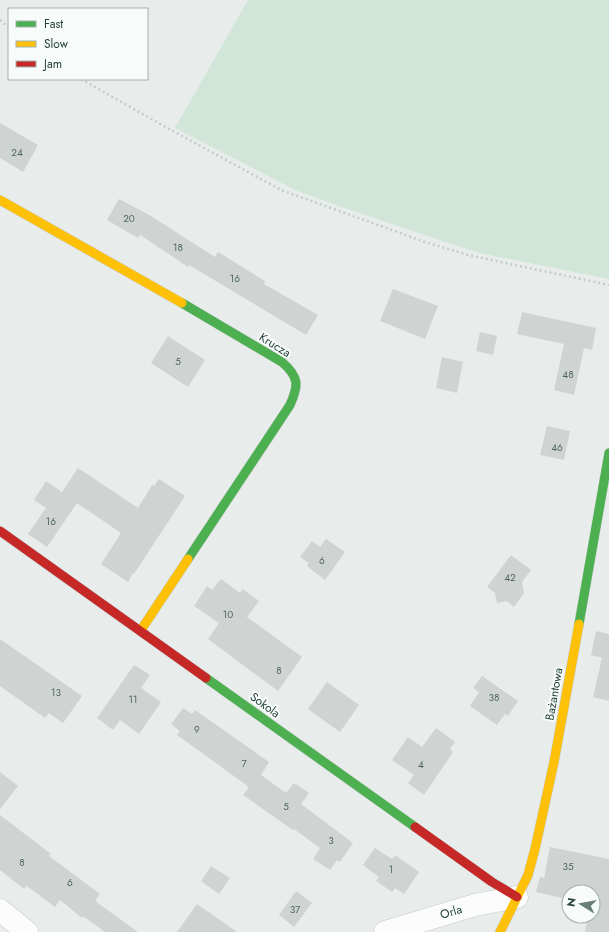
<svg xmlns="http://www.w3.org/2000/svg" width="609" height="932" font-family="Jost,sans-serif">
<rect width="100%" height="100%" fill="#e8edeb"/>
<path fill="#d1e6d8" d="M248,0H609V279L484,254L451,244L327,202L295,190L175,128Z"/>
<g fill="#cfd4d2">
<path d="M0,123L38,145L23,172L0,158Z"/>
<path d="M119,199L151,216L215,257L218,252L265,281L264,284L318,315L306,335L189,265L188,267L140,235L138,238L107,220Z"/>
<path d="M393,289L438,306L425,339L380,321Z"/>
<path d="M522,312L596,328L592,350L584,348L574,395L554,390L564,344L517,334Z"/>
<path d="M480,332L497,336L493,355L476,351Z"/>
<path d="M168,336L205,360L188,387L151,363Z"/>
<path d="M442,357L463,362L457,393L436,388Z"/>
<path d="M547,426L570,431L564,460L540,455Z"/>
<path d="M78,468L138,508L152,485L154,486L159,479L185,496L134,574L133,573L128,582L101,564L121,533L77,503L47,547L28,534L46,508L34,500L46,481L62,492Z"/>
<path d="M326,539L345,552L325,580L307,566L309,563L300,557L312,541L320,547Z"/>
<path d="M511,555L531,570L522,582L524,593L514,607L507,601L497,603L495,593L487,587Z"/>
<path d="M221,579L240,593L243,589L259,601L247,617L302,657L278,691L208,639L219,623L194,606L207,586L212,590Z"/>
<path d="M596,631L609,634V701L593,697L602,658L591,655Z"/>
<path d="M0,639L82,696L63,723L49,713L45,718L0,686Z"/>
<path d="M134,665L150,675L141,688L161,702L139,734L120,720L113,730L97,718Z"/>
<path d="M482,676L518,701L508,716L505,714L497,725L470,706L479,692L473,688Z"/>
<path d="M327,682L359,705L340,732L308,709Z"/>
<path d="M183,708L192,714L195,710L269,762L261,775L286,793L294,783L309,793L301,804L353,843L340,862L337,860L330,870L313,859L320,848L294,829L293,830L243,795L249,787L177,735L180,731L171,724Z"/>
<path d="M436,728L455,742L450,749L453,752L424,795L408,783L414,775L392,760L408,737L422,747Z"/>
<path d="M0,772L18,786L0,809Z"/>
<path d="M0,815L51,854L49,856L100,894L95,901L138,932H105L83,916L82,918L60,900L55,907L27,886L24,889L0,870Z"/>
<path d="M550,847L609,859V932H585L588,916H593V892H569V905L561,903L562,898L536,892L540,877L544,878Z"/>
<path d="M375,848L392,859L395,855L419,872L404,894L395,888L392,892L376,881L379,877L363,865Z"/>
<path d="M211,866L230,878L219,894L201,881Z"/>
<path d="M296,891L312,903L294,927L279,915Z"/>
<path d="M197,904L237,932H177Z"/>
</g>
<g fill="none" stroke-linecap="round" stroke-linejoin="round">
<g stroke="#c5cac8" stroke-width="23">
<g id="street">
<path d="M0,910L27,932"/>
<path d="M385,932L475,905L517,897"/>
</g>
</g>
<g stroke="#c3cbc8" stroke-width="10">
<g id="fast">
<path d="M182,303L282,362C299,377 299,385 290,405L188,559"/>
<path d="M579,624L609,453"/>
<path d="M206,678L415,827"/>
</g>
</g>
<g stroke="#c3cbc8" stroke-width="10">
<g id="slow">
<path d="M0,200L182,303"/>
<path d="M141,630L188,559"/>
<path d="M500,932L528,875L535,849L554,762L579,624"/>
</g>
</g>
<g stroke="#c3cbc8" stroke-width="10">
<g id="jam">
<path d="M0,531L206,678"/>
<path d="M415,827L492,882L517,897"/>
</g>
</g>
<g stroke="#c3ccca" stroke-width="2.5" stroke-dasharray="2 3" stroke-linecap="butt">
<path d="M0,20L9,28"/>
<path d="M81,79L162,125L281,190L425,242L468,255L609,285"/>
</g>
<use href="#street" stroke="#fcfcfc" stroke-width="22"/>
<use href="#fast" stroke="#4caf50" stroke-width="9"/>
<use href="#slow" stroke="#ffc107" stroke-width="9"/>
<use href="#jam" stroke="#c62828" stroke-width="9"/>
</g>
<g text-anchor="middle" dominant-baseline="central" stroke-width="4" stroke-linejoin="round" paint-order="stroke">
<g font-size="10" fill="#506761">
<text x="17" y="152">24</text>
<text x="129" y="218">20</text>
<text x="178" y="247">18</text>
<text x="235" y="278">16</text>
<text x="178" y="361">5</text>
<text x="568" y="374">48</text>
<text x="557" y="447">46</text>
<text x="51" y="521">16</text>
<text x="322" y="560">6</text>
<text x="510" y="577">42</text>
<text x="228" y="614">10</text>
<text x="279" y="670">8</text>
<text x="56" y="692">13</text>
<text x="494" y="697">38</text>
<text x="133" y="699">11</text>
<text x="197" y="729">9</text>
<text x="244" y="763">7</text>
<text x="421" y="764">4</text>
<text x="286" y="806">5</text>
<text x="331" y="840">3</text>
<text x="22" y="862">8</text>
<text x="568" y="866">35</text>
<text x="391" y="869">1</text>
<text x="70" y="882">6</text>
<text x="295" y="909">37</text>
</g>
<g font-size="12" fill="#24423a" stroke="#f7fbf9">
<text transform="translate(275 345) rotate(32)">Krucza</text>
<text transform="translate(554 694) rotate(-80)">Bażantowa</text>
<text transform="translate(265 705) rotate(36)">Sokola</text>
<text transform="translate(451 912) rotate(-17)">Orla</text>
</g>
</g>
<rect x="8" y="8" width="140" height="72" fill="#f7fbf9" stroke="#a3b1ad"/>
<rect x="16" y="21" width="20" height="6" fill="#4caf50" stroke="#a3b1ad"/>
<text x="44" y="28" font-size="12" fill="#24423a">Fast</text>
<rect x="16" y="41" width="20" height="6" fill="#ffc107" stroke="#a3b1ad"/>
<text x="44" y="48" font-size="12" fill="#24423a">Slow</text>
<rect x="16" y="61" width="20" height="6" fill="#c62828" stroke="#a3b1ad"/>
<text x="44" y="68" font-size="12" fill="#24423a">Jam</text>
<g transform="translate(581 904) rotate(281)"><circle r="19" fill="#f7fbf9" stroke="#a3b1ad"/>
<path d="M0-3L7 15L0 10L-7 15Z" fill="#697e78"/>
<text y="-6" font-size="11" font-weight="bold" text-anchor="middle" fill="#24423a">N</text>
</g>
</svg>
